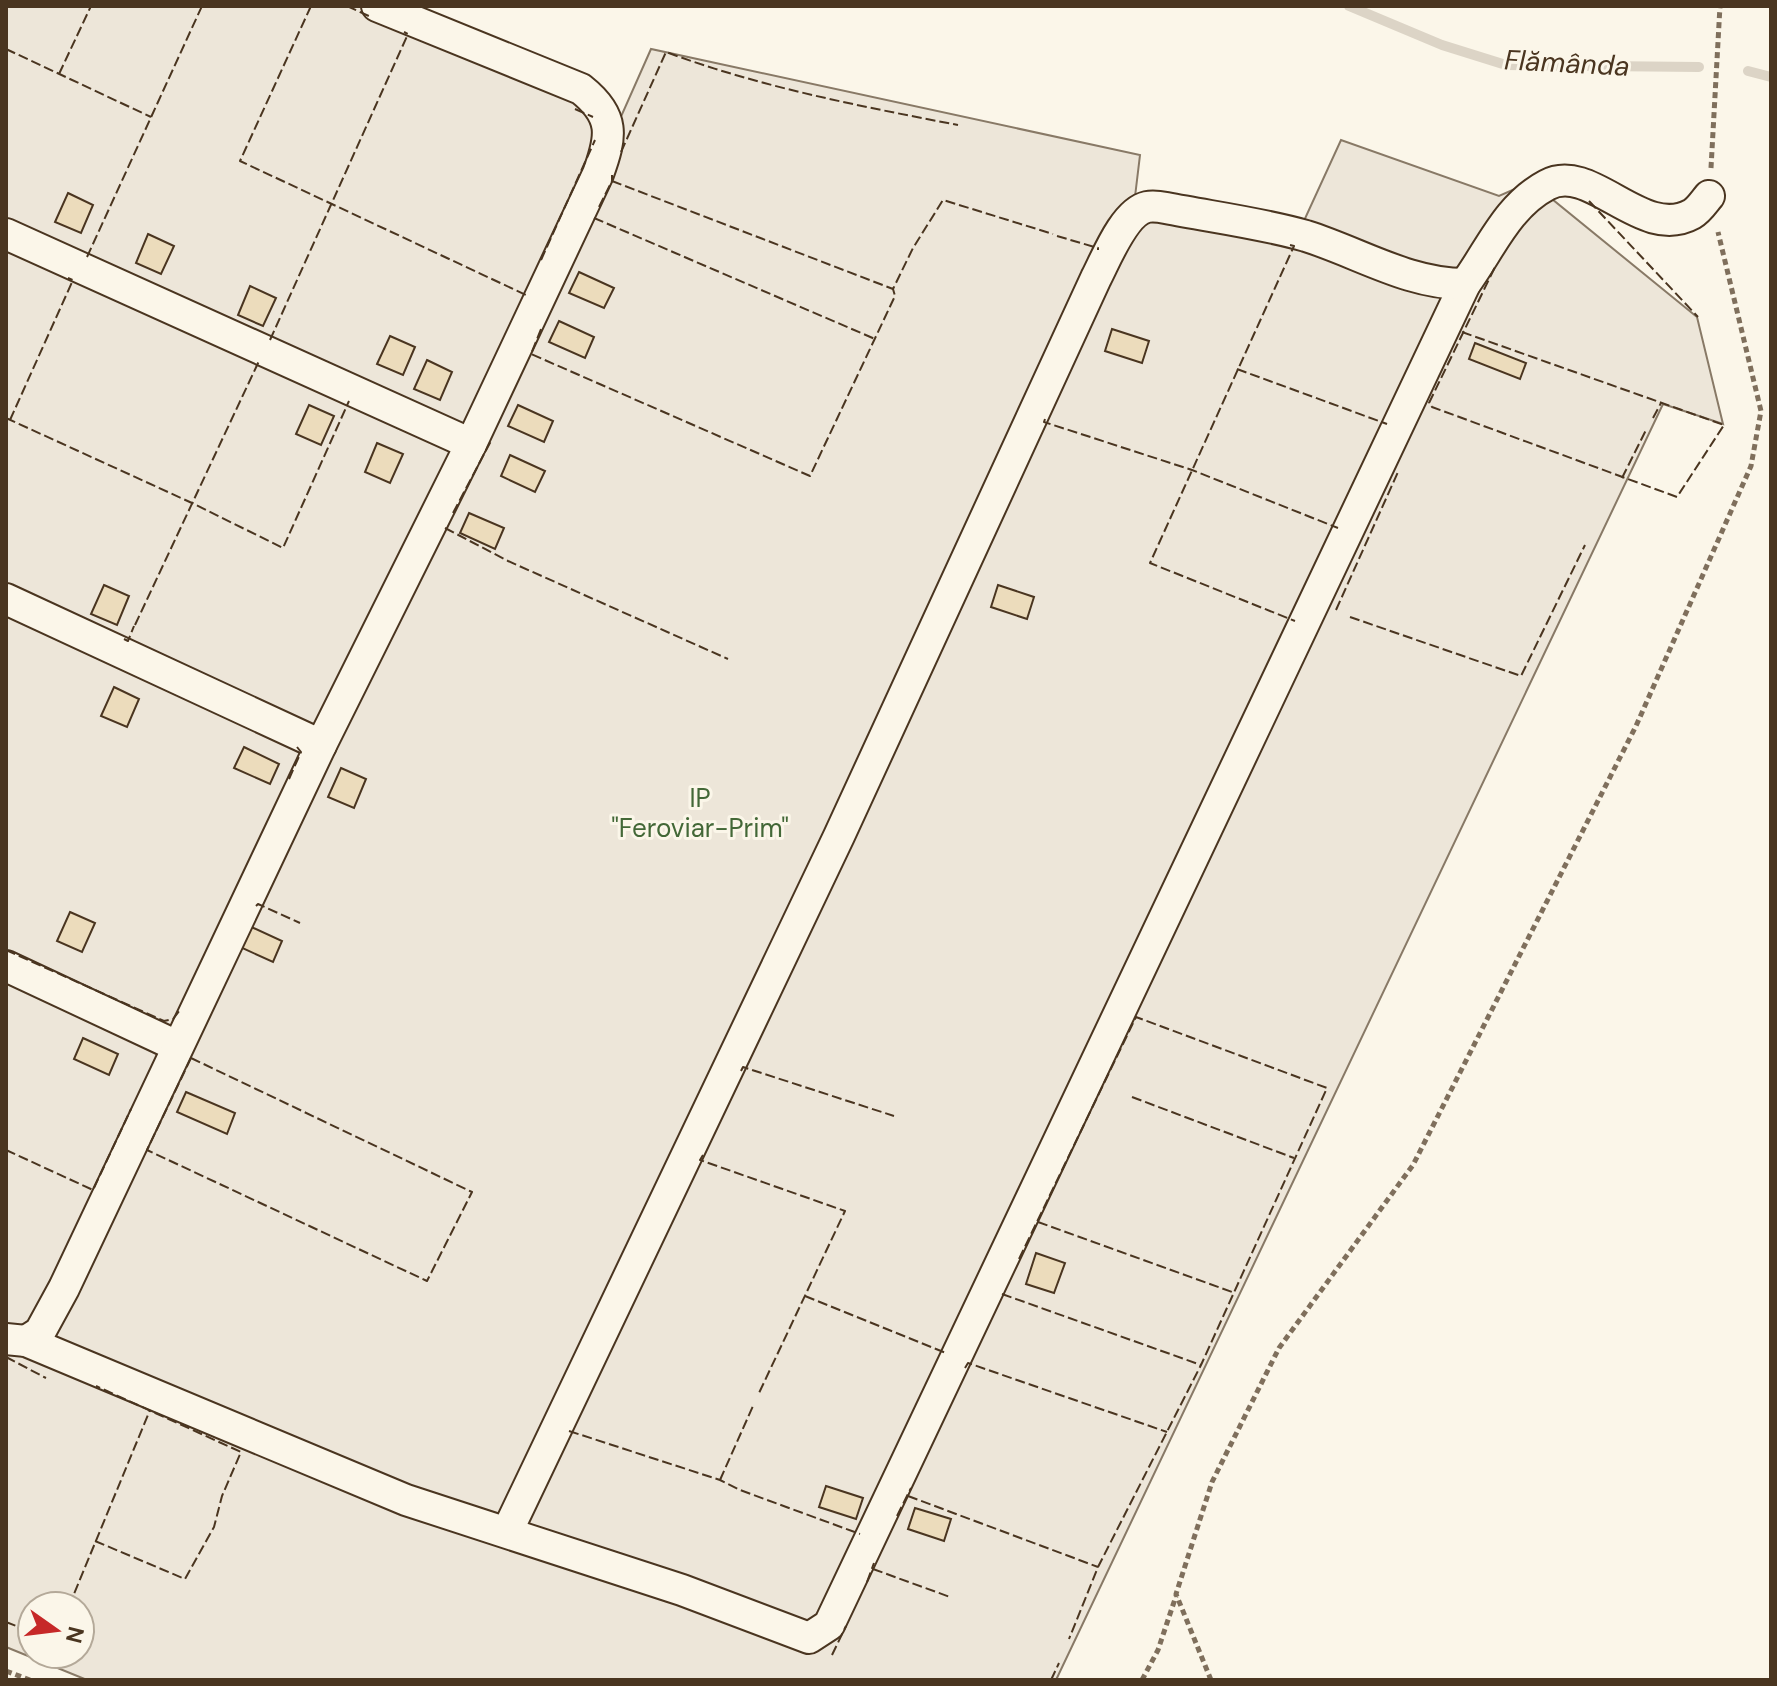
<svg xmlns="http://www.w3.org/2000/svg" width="1777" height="1686" font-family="'DM Sans',sans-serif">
<rect width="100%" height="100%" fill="#fbf6e9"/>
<path fill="#ede6d9" stroke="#887966" stroke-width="2" fill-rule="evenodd" d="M6,6H398L620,119L651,49L1140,155L1134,205L1303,223L1341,140L1499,196L1531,182L1697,317L1723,424L1663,404L1056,1680H87L6,1647ZM32,1606H80V1654H32Z"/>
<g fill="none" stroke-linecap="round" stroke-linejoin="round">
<g stroke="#dcd4c6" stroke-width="10">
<path d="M1349,6L1442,45L1506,65L1699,67"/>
<path d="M1748,71L1771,77"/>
</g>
</g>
<g fill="#ecdcbc" stroke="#4a3520" stroke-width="2">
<path d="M68,193L93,205L81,233L55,222Z"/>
<path d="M148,234L174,246L161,274L136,263Z"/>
<path d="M579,272L614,288L604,308L569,293Z"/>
<path d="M250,286L276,298L263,326L238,315Z"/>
<path d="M559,321L594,337L585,358L549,342Z"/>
<path d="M1112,329L1149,341L1142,363L1105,351Z"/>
<path d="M390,336L415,347L403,375L377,364Z"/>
<path d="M1475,343L1526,363L1520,379L1469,359Z"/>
<path d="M427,360L452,372L440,400L414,389Z"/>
<path d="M309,405L334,416L321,445L296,434Z"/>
<path d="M518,405L553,421L544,442L508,426Z"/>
<path d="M377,443L403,454L390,483L365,472Z"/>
<path d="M510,455L545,471L535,492L501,476Z"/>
<path d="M469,513L504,528L495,549L460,533Z"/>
<path d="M104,585L129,596L117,625L91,614Z"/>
<path d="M998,585L1034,597L1027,619L991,607Z"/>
<path d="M114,687L139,699L127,727L101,716Z"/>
<path d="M244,747L279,764L270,784L234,768Z"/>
<path d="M341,768L366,779L354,808L328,797Z"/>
<path d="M70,912L95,923L82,952L57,941Z"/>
<path d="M247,925L282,941L273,962L238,946Z"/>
<path d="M83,1038L118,1054L109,1075L74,1059Z"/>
<path d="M186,1092L235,1113L227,1134L177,1112Z"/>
<path d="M1036,1253L1065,1263L1054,1293L1026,1284Z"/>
<path d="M826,1486L863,1498L856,1519L819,1507Z"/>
<path d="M915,1508L951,1519L944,1541L908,1529Z"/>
</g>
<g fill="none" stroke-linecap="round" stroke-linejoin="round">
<g stroke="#4a3520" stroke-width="34">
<g id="minor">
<path d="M6,234L471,444"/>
<path d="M6,599L321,745"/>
<path d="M6,966L177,1046"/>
<path d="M6,1339L26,1341L406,1500L682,1590L809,1638L829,1625L1465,284C1490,250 1507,206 1547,185C1591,161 1642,242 1692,214C1699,210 1704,202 1709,196"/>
<path d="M26,1341L40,1332L64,1288L321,745L471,444L598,174C612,136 615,116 581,89L377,6"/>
<path d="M507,1532L839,836L1096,278C1106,259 1124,212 1147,207C1152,206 1161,207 1166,208C1212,217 1261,223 1306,236C1360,253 1408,284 1465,284"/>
</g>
</g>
<g stroke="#7f6f5c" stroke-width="5" stroke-dasharray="6 4" stroke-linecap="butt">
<path d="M1711,168L1720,6"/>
<path d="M6,1671L30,1680"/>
<path d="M1142,1680L1158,1650L1176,1596"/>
<path d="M1211,1680L1176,1594L1212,1482L1279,1348L1413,1165L1636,726L1751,466L1761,411L1718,232"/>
</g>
<use href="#minor" stroke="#fbf6e9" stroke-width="30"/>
<g stroke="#4a3520" stroke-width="2" stroke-dasharray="10 4" stroke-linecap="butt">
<path d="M311,6L240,161L526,295"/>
<path d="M347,6L371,17"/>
<path d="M6,49L151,117"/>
<path d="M59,74L91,6"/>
<path d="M575,109L593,117"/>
<path d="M621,152L666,52C760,87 859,106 958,125"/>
<path d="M612,181L893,289L913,248L943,200L1053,234"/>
<path d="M1589,201L1698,317"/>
<path d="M599,207L612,181V175"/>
<path d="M594,218L875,339"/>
<path d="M1057,236L1098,248V250"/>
<path d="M1290,245L1294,246L1150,563L1295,621"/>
<path d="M87,257L202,6"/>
<path d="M541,260L595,140"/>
<path d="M541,329L531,354L810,476L895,296L893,289"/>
<path d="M1462,332L1724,425L1677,497L1432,407L1429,403L1495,267"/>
<path d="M270,340L408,34L404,32"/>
<path d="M1237,369L1387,424"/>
<path d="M6,418L192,503L283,548L349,401"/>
<path d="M1653,418L1661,403"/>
<path d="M1045,419L1044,422L1192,470L1338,528"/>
<path d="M10,420L73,280L68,278"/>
<path d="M1622,478L1646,430"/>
<path d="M453,513L492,439"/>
<path d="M445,528L508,561L728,659"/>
<path d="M1336,610L1398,472"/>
<path d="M1350,617L1521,676L1585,545"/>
<path d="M135,625L259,361"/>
<path d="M124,639L128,641L134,626"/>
<path d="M289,779L301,752L297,747"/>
<path d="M256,906L258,904L300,923"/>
<path d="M6,950L164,1021L173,1019L180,1010"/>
<path d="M191,1058L472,1192L427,1281L147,1150Z"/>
<path d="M741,1071L743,1067L894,1116"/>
<path d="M1132,1097L1294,1158"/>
<path d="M6,1150L93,1190L131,1109"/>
<path d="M703,1155L700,1160L845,1211L759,1393"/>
<path d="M1038,1222L1232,1292"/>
<path d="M1019,1259L1136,1017L1327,1088L1201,1365L1098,1567L1069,1639"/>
<path d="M1002,1294L1201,1365"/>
<path d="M805,1296L946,1353"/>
<path d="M6,1357L46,1378"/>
<path d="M965,1368L968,1363L1167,1432"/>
<path d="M569,1431L720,1480L740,1490L860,1534"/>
<path d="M720,1480L753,1406"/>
<path d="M908,1496L1098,1567"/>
<path d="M897,1516L911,1488"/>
<path d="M95,1541L185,1579L214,1527L222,1496L241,1452L96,1386"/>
<path d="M873,1569L950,1597"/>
<path d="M867,1582L874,1563"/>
<path d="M69,1606L150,1410"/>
<path d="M6,1622L32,1632"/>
<path d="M832,1655L846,1626"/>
<path d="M1051,1680L1059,1663"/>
</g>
</g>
<g text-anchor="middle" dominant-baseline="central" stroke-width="6" stroke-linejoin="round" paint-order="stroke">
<g font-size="26" fill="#436837" stroke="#fbf6e9">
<text x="700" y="798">IP<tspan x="700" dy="30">"Feroviar-Prim"</tspan></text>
</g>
<g font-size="28" font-style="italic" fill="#4a3520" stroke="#fbf6e9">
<text transform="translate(1567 63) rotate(3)">Flămânda</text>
</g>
</g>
<rect width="1777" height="1686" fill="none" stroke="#4a3520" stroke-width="16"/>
<g transform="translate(56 1630) rotate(104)"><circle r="38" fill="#fbf6e9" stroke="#b4a999" stroke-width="2"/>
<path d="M0-6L14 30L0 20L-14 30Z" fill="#c62828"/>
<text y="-12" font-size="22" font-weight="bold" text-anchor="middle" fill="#4a3520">N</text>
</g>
</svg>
